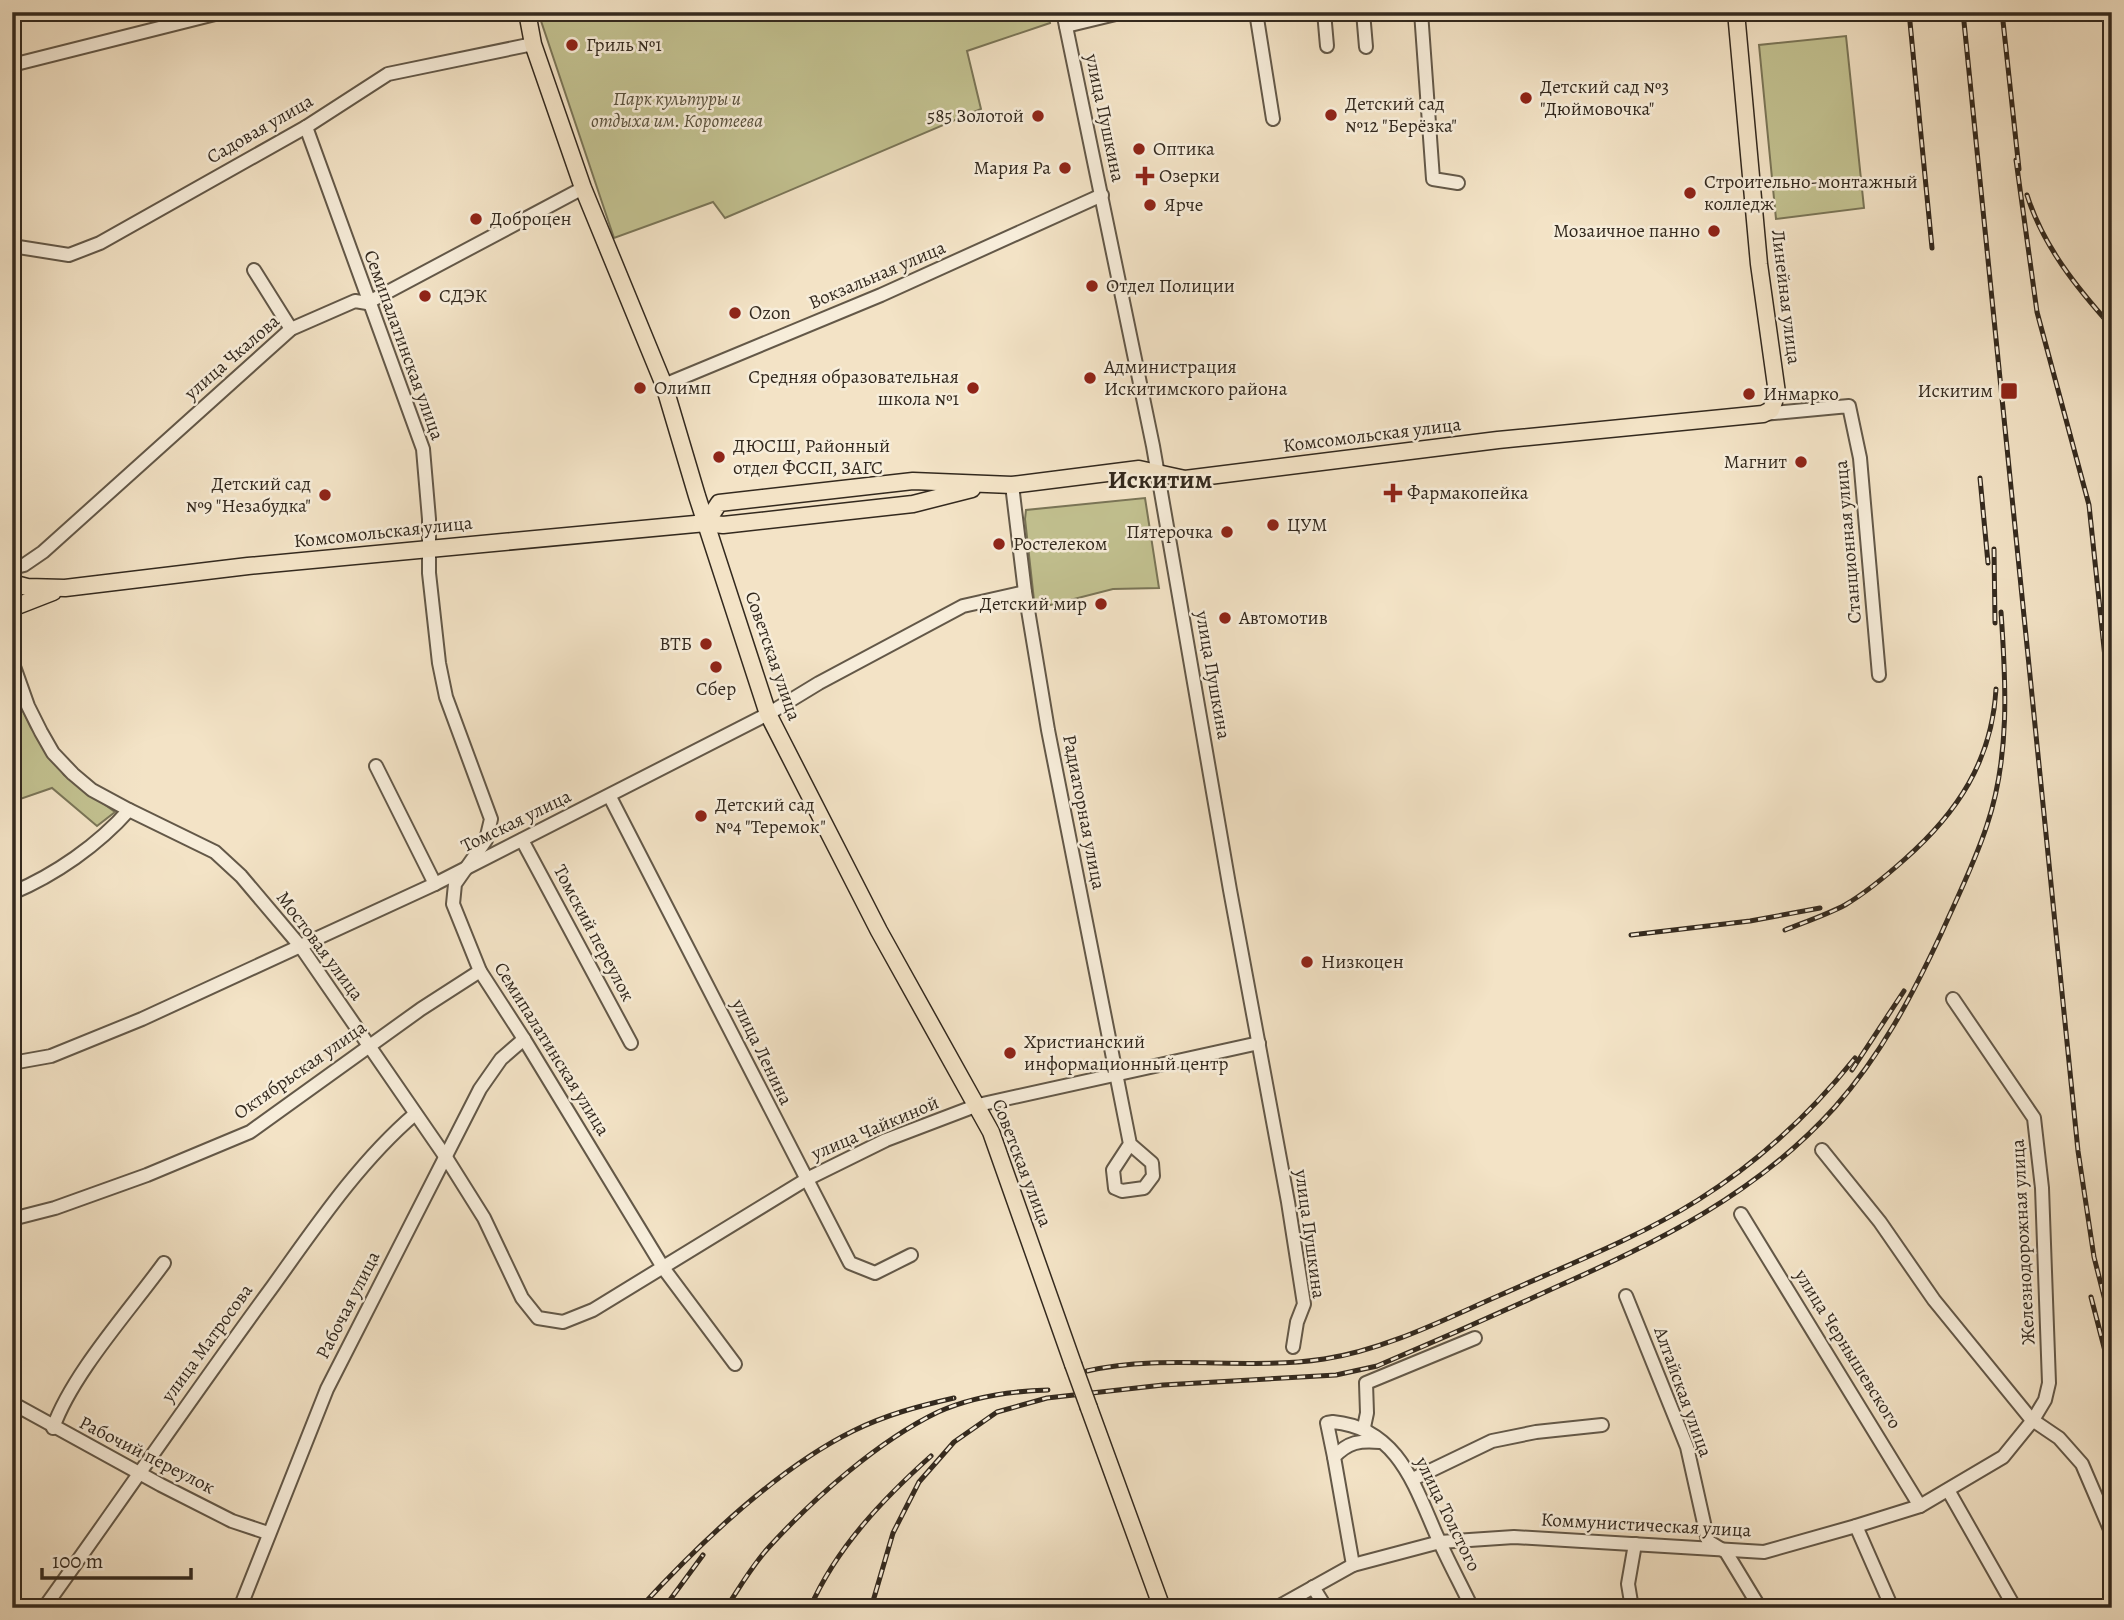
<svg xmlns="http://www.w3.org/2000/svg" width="2124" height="1620" font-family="Alegreya,serif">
<rect width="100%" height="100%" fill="#f3e3c6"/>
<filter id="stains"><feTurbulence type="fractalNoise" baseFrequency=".00286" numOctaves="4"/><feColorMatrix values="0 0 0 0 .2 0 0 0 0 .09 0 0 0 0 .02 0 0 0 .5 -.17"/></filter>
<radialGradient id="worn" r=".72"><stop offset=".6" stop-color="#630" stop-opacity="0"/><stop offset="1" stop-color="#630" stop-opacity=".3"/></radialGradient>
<g fill="#c2c190" stroke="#7a7557" stroke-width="2">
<path d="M538,12H1048L1050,23L967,51L981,109L725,218L713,202L614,238Z"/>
<path d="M1846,36L1864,208L1776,219L1759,45Z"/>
<path d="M1145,498L1159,588L1113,589L1035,609L1025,519L1026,510Z"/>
<path d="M12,688L31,728L64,775L115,812L97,826L52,788L17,800L12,807Z"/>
</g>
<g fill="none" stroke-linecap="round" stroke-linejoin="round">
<g stroke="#635848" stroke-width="16">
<g id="minor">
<path d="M1063,12L1153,446L1230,890L1288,1202L1304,1304L1297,1322L1293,1347"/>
<path d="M1256,12L1273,119"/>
<path d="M1324,12L1327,46"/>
<path d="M1363,12L1366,47"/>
<path d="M1421,12L1433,179L1458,183"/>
<path d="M1066,26L1124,12"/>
<path d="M12,65L223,12"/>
<path d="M306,127L423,449L429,519V573L439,663L446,697L491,819L486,840L455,884L453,904L480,971L524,1039L664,1269L735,1364"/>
<path d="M12,246L69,255L100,243L306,127L388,74L533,44"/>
<path d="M254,270L291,329"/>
<path d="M664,385L881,295L1102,195"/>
<path d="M1763,414L1849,406L1860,458L1879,675"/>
<path d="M1012,485L1025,592L1048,730L1130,1144L1113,1170L1115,1188L1122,1191L1144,1188L1153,1176L1152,1163L1130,1144"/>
<path d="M12,568L24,565L43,552L291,329L355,301L367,303L583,188"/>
<path d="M12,661L28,706L41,732L53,753L73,774L92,790L129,810L215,852L241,876L301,947L447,1159L484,1218L522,1298L538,1318L563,1322L593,1310L807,1179L886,1140L978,1105L1259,1043"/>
<path d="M376,766L435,884"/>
<path d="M610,797L850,1263L875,1273L911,1255"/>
<path d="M522,840L631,1043"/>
<path d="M12,893C55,875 98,845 129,810"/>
<path d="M12,1063L51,1056L142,1019L435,884L768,714L819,683L963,606L1025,592"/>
<path d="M1822,1150L1880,1222L1934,1300L2031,1419L2059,1438L2082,1464L2112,1534"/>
<path d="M1741,1214L1920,1506"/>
<path d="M12,1219L55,1208L147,1175L250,1132L421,1009L480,971"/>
<path d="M1626,1296L1687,1447L1708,1541L1726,1552L1760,1608"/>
<path d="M12,1403L161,1485L232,1521L268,1533"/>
<path d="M53,1428C72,1374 130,1310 164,1263"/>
<path d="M1366,1431L1364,1427L1367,1413L1366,1383L1475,1338"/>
<path d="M1334,1457L1327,1423L1333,1422C1397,1428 1414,1484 1436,1534C1447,1559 1460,1583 1472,1608"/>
<path d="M1413,1479L1492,1441L1536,1432L1602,1425"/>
<path d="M1948,1490L2015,1608"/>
<path d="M1856,1526L1892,1608"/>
<path d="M1353,1565L1334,1457C1348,1442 1360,1440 1380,1442"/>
<path d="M1313,1587L1326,1608"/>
<path d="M44,1608C121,1501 195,1392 273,1286C316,1226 359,1162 415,1114"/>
<path d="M240,1608L327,1389L480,1089L501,1059L524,1039"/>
<path d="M1276,1608L1353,1565L1440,1542L1514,1537L1764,1552L1856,1526L1920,1506L2003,1457L2033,1420L2045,1400L2049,1383L2042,1188L2034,1118L1953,999"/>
<path d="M1632,1608L1628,1584L1635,1544"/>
</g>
</g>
<g stroke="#33291e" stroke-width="19">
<g id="major">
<path d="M527,12L533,44L583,188L664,385L697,496L768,714L879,931L991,1132L1073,1364"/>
<path d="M706,523L719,503L913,481L1012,485L1139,469L1185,479L1498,440L1763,414L1771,410L1777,393L1759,264L1736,12"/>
<path d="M12,583L27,587L65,588L248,566L706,523L723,525L913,504L972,489"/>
<path d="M12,608L53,592"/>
<path d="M1089,1408L1162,1608"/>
</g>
</g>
<use href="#minor" stroke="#f7edda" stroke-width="12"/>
<use href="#major" stroke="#f3e3c6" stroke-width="16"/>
<g stroke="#33291e" stroke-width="5">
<g id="rail">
<path d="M1909,12L1932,248"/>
<path d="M1963,12L2078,1151L2094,1257L2112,1328"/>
<path d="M2002,12L2019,169"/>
<path d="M2016,160L2037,312L2089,505L2112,724"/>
<path d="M2027,195C2043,246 2077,288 2112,327"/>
<path d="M1980,478L1988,563"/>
<path d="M1994,549L1995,623"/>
<path d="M1785,930C1805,922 1826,915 1845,905C1867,892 1886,876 1905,859C1957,813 1992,761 1996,689"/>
<path d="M1631,935L1750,921L1820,908"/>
<path d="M1852,1070L1904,991"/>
<path d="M2091,1297L2112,1378"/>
<path d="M1087,1371C1166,1353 1245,1371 1324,1359C1384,1350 1443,1320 1498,1296C1565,1266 1636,1239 1698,1200C1757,1163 1811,1113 1855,1058"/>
<path d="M640,1608C697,1546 778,1468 853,1431C885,1415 919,1406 954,1398"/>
<path d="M664,1608L703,1555"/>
<path d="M726,1608C740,1587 753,1564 770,1546C814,1498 878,1441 938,1412C971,1397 1012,1391 1048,1390"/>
<path d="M810,1608C836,1548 883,1499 931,1456"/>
<path d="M871,1608L893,1533L919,1482L954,1442L997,1412L1047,1398L1163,1385L1336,1375L1377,1366C1436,1341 1495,1315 1554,1288C1659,1241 1756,1195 1835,1107C1881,1055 1912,996 1941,934C1957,898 1975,862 1987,825C2010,757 2006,683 2001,612"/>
</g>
</g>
<use href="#rail" stroke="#f7edda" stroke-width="2.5" stroke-dasharray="8" stroke-linecap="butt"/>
<g stroke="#33291e" stroke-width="19" stroke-linecap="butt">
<path id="major-bridge" d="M1073,1364L1089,1408"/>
</g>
<use href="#major-bridge" stroke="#f3e3c6" stroke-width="16"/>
</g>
<g fill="#8f2418" stroke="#f7edda" stroke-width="2.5">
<circle cx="572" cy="45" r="7"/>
<circle cx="1526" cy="98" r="7"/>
<circle cx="1331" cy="115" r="7"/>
<circle cx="1038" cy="116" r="7"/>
<circle cx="1139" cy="149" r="7"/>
<circle cx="1065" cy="168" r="7"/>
<path d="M1141.5 165.5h7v7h7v7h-7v7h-7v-7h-7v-7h7z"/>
<circle cx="1690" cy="193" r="7"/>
<circle cx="1150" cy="205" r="7"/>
<circle cx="476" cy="219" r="7"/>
<circle cx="1714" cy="231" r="7"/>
<circle cx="1092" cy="286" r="7"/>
<circle cx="425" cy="296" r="7"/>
<circle cx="735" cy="313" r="7"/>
<circle cx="1090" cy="378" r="7"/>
<circle cx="640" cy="388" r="7"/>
<circle cx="973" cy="388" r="7"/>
<rect x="2000" y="382" width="18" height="18" rx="3.5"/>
<circle cx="1749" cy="394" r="7"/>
<circle cx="719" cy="457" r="7"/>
<circle cx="1801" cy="462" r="7"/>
<path d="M1389.5 482.5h7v7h7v7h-7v7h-7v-7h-7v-7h7z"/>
<circle cx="325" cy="495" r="7"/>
<circle cx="1273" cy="525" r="7"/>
<circle cx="1227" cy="532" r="7"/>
<circle cx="999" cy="544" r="7"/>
<circle cx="1101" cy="604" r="7"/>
<circle cx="1225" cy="618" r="7"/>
<circle cx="706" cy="644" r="7"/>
<circle cx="716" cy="667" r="7"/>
<circle cx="701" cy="816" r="7"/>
<circle cx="1307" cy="962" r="7"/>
<circle cx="1010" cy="1053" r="7"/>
</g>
<g text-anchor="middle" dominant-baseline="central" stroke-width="5" stroke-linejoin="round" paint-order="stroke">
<g font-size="19" fill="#33291e" stroke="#f7edda" text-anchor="start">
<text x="586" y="45">Гриль №1</text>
<text x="1540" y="87">Детский сад №3<tspan x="1540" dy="22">"Дюймовочка"</tspan></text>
<text x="1345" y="104">Детский сад<tspan x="1345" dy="22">№12 "Берёзка"</tspan></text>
<text x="1024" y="116" text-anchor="end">585 Золотой</text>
<text x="1153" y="149">Оптика</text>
<text x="1051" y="168" text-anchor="end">Мария Ра</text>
<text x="1159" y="176">Озерки</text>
<text x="1704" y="182">Строительно-монтажный<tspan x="1704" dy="22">колледж</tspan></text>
<text x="1164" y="205">Ярче</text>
<text x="490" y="219">Доброцен</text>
<text x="1700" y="231" text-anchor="end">Мозаичное панно</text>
<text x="1106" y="286">Отдел Полиции</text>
<text x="439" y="296">СДЭК</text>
<text x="749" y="313">Ozon</text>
<text x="1104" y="367">Администрация<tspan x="1104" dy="22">Искитимского района</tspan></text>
<text x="959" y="377" text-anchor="end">Средняя образовательная<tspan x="959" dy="22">школа №1</tspan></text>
<text x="654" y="388">Олимп</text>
<text x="1993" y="391" text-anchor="end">Искитим</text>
<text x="1763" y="394">Инмарко</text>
<text x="733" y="446">ДЮСШ, Районный<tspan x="733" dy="22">отдел ФССП, ЗАГС</tspan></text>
<text x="1787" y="462" text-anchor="end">Магнит</text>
<text x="311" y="484" text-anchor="end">Детский сад<tspan x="311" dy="22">№9 "Незабудка"</tspan></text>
<text x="1407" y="493">Фармакопейка</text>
<text x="1287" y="525">ЦУМ</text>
<text x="1213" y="532" text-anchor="end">Пятерочка</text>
<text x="1013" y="544">Ростелеком</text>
<text x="1087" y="604" text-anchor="end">Детский мир</text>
<text x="1239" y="618">Автомотив</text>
<text x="692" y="644" text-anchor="end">ВТБ</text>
<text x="716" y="689" text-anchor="middle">Сбер</text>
<text x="715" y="805">Детский сад<tspan x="715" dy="22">№4 "Теремок"</tspan></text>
<text x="1321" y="962">Низкоцен</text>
<text x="1024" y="1042">Христианский<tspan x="1024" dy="22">информационный центр</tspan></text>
</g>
<g font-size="19" font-style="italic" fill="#574f3a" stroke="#f7edda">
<text x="677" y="99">Парк культуры и<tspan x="677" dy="22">отдыха им. Коротеева</tspan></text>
</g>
<g font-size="19" fill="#33291e" stroke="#f7edda">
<text transform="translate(1105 118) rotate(78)">улица Пушкина</text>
<text transform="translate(260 129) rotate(-30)">Садовая улица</text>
<text transform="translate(877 275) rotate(-23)">Вокзальная улица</text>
<text transform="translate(1786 297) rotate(83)">Линейная улица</text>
<text transform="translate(404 345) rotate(70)">Семипалатинская улица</text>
<text transform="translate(232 357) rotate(-41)">улица Чкалова</text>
<text transform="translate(1372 435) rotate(-7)">Комсомольская улица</text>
<text transform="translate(383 532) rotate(-6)">Комсомольская улица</text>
<text transform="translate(1848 542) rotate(-95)">Станционная улица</text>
<text transform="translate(773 656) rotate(71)">Советская улица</text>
<text transform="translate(1213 675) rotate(80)">улица Пушкина</text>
<text transform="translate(1084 812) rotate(79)">Радиаторная улица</text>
<text transform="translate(516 821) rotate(-26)">Томская улица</text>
<text transform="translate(594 933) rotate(62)">Томский переулок</text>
<text transform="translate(320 946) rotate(53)">Мостовая улица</text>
<text transform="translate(552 1049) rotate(58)">Семипалатинская улица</text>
<text transform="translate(762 1052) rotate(64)">улица Ленина</text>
<text transform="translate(300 1070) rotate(-35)">Октябрьская улица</text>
<text transform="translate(875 1128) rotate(-23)">улица Чайкиной</text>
<text transform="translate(1022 1163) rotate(69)">Советская улица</text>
<text transform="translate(1310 1234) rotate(82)">улица Пушкина</text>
<text transform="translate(2023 1242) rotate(-93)">Железнодорожная улица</text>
<text transform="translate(348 1305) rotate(-63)">Рабочая улица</text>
<text transform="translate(207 1343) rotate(-54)">улица Матросова</text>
<text transform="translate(1848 1349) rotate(58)">улица Чернышевского</text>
<text transform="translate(1683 1392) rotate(70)">Алтайская улица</text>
<text transform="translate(147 1455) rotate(27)">Рабочий переулок</text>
<text transform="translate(1448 1514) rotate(64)">улица Толстого</text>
<text transform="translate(1646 1525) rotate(3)">Коммунистическая улица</text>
</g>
<g font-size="26" font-weight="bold" fill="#33291e" stroke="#f7edda">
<text x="1160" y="479">Искитим</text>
</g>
</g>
<rect width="2124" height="1620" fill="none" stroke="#f3e3c6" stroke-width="42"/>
<rect x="14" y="14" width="2096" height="1592" fill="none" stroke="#33291e" stroke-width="3.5"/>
<rect x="21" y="21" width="2082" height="1578" fill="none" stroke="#33291e" stroke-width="2"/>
<path d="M42 1568v10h149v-10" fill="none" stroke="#33291e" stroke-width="3.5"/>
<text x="52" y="1568" font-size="21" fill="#33291e" stroke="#f7edda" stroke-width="5" paint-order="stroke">100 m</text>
<rect width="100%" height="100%" filter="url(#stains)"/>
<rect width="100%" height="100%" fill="url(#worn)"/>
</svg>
